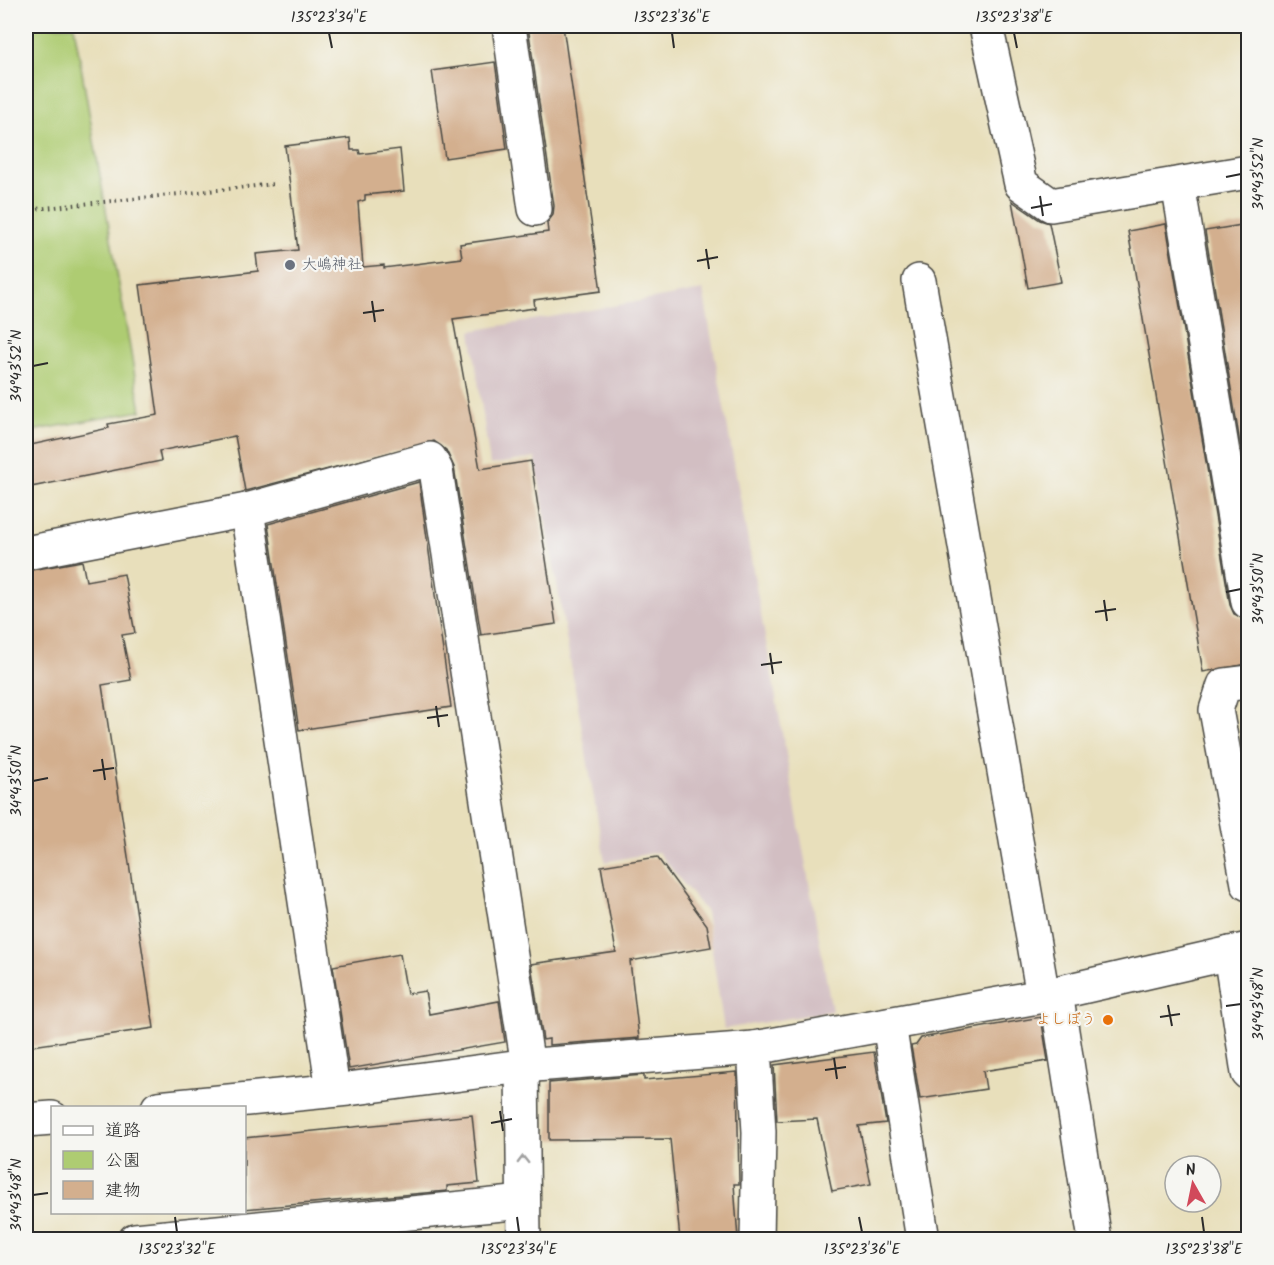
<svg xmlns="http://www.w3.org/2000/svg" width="1274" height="1265" font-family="Kalam,'Klee One',sans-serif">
<rect width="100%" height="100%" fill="#f6f6f2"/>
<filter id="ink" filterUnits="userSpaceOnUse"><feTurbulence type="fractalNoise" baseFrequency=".0167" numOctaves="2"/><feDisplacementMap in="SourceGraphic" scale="12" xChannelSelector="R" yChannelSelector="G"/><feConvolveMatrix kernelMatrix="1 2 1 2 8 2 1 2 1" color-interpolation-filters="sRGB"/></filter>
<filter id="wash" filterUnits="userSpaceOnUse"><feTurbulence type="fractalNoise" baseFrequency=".008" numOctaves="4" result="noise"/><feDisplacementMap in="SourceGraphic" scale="24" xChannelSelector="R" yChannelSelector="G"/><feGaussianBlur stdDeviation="1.35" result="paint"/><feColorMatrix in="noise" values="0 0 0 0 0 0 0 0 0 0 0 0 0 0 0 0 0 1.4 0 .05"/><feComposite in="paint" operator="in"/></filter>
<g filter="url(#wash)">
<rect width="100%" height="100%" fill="#e8dfbb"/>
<path fill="#d2bec2" d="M703,290L832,1011L724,1029L706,912L658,852L605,862L535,458L490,465L471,331Z"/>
<path fill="#aecc72" stroke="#6c7c4e" stroke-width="1.5" d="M26,26H74L141,411L26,432Z"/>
<g id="blocks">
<g fill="#d3af8e">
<path d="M528,26H563L601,291L534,300L535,308L453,319L480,469L531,461L556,624L481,635L454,467L446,450L434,441L245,491L235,436L159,451L161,461L26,488V446L109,428L108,424L158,415L140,285L258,271L256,254L298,250L285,146L350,138L351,150H359L360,154L400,149L404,191L365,195V200L358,202L363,267L384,265V268L462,258L460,244L548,232L547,223L553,215L554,206Z"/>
<path d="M495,62L507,149L445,158L432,71Z"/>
<path d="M1012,201L1040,220L1049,223L1061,282L1028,288Z"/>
<path d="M1166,224L1230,605L1234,614L1248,620V664L1203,672L1128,231Z"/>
<path d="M1248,224V491L1205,231Z"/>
<path d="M419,482L451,707L299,730L268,524Z"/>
<path d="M82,561L86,581L124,574L135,633L122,635L131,680L102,685L154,1028L26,1047V571Z"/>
<path d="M657,857L707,925L711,947L630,961L639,1038L549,1045V1039L543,1040L531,964L616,952L601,866Z"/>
<path d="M400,954L407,994L425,991L429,1014L499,1001L505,1042L349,1069L333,966Z"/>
<path d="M1041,1017L1048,1061L983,1071L986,1089L920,1099L911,1046L916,1045L921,1038Z"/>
<path d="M874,1052L886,1123L859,1126L871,1184L832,1191L817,1119L777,1121L774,1065Z"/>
<path d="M737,1072L739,1184H734L738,1239H680L670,1139L549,1140V1083L644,1075V1080Z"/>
<path d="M472,1115L479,1183L447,1186V1191L244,1209V1138Z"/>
</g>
</g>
</g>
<g filter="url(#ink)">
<use href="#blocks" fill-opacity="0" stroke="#474641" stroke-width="1.5"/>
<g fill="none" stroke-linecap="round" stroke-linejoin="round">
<g stroke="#474641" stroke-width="36">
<g id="minor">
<path d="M509,26L535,209"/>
<path d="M986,26L1021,184L1051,205L1248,172"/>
<path d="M1178,184L1248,602"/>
<path d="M919,281L1043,996"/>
<path d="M247,510L333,1090"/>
<path d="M26,553L247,510L430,459L436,470L528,1066"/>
<path d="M1248,682L1224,685L1216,710L1248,884"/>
<path d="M1230,953L1248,1073"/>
<path d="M1056,993L1095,1240"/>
<path d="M889,1024L923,1240"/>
<path d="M754,1048L759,1132L757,1240"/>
<path d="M522,1066L524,1240"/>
<path d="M158,1108L348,1089L522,1066L754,1048L1043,996L1248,949"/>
<path d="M26,1120L52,1118"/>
<path d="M135,1240L523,1202"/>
</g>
</g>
<path stroke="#474641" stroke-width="4" stroke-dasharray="1.5 4.5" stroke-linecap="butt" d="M26,210L275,184"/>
<use href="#minor" stroke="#fff" stroke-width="33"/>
</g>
<defs><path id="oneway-chevron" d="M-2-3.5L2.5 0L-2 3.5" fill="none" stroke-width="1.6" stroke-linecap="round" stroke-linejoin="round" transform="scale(1.5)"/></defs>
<use stroke="#a0a0a0" href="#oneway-chevron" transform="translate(523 1160) rotate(-91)"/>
</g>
<path fill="none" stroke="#2b2b2b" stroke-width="2" d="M329,33L332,48M672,33L674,48M1014,33L1017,48M1226,177L1241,174M1040,196L1043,216M1031,208L1052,204M706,249L709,269M697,261L718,257M372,301L375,322M363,313L384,310M33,366L48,363M1226,592L1241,589M1104,600L1107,621M1095,612L1116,609M770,653L773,674M761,665L782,662M436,706L439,727M427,718L448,715M102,759L105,780M93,771L114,768M33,781L48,778M1168,1005L1172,1026M1226,1006L1241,1004M1160,1017L1180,1014M834,1058L837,1079M825,1070L846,1067M500,1111L503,1131M491,1123L512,1119M33,1195L48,1193M175,1217L177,1232M517,1217L519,1232M859,1217L862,1232M1202,1217L1204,1232"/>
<circle fill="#6b7280" stroke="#f6f6f2" stroke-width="2" cx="290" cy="265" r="6"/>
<circle fill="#e8710a" stroke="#f6f6f2" stroke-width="2" cx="1108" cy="1020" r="6"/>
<g text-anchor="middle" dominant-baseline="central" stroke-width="4.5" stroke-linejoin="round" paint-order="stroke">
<g font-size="15" fill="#5b616d" stroke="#f6f6f2" text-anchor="start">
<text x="302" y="265">大嶋神社</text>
</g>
<g font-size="15" fill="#c56008" stroke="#f6f6f2" text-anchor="end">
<text x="1096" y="1020">よしぼう</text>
</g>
</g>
<rect width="1274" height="1265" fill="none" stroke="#f6f6f2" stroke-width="66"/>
<rect x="51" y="1106" width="195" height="108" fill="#f6f6f2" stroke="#a5a5a2" stroke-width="1.5"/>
<rect x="63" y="1126" width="30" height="9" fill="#ffffff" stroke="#a5a5a2" stroke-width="1.5"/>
<text x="105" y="1136" font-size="18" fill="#2b2b2b">道路</text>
<rect x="63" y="1151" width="30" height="18" fill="#aecc72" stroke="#a5a5a2" stroke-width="1.5"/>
<text x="105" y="1166" font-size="18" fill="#2b2b2b">公園</text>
<rect x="63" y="1181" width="30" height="18" fill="#d3af8e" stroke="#a5a5a2" stroke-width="1.5"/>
<text x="105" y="1196" font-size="18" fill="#2b2b2b">建物</text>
<g transform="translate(1193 1184) rotate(351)"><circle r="28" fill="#f6f6f2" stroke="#a5a5a2" stroke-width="1.5"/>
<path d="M0-4.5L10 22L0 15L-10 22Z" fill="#d1495b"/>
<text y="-9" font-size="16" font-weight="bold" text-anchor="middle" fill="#2b2b2b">N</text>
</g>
<rect x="33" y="33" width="1208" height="1199" fill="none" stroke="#2b2b2b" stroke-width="2"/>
<g font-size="15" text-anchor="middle" fill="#2b2b2b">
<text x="329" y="22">135°23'34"E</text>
<text x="672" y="22">135°23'36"E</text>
<text x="1014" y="22">135°23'38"E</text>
<text transform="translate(1258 174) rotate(-90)" y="5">34°43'52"N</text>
<text transform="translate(16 366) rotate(-90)" y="5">34°43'52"N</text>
<text transform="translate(1258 589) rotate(-90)" y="5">34°43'50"N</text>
<text transform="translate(16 781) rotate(-90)" y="5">34°43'50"N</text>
<text transform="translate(1258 1004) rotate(-90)" y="5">34°43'48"N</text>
<text transform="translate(16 1195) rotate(-90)" y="5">34°43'48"N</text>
<text x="177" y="1254">135°23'32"E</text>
<text x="519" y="1254">135°23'34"E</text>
<text x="862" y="1254">135°23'36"E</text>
<text x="1204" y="1254">135°23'38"E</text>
</g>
</svg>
